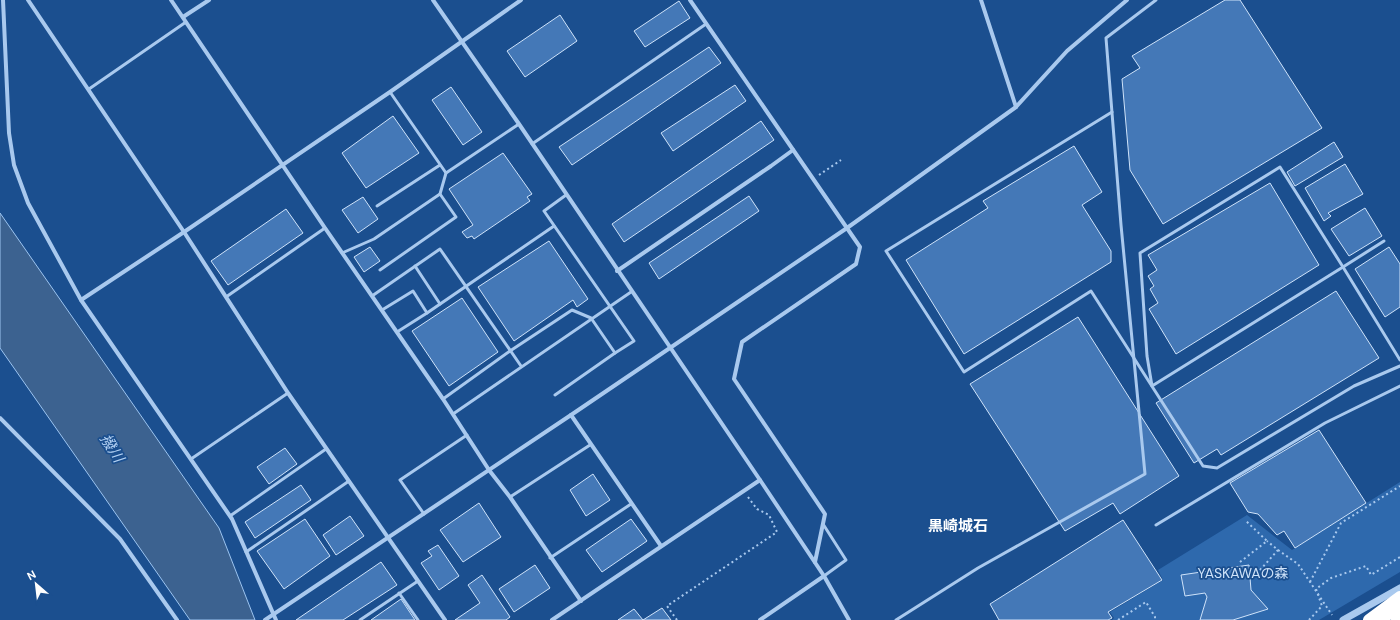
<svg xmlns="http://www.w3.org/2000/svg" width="1400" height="620" font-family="'DM Sans','Noto Sans JP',sans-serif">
<rect width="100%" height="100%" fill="#1b4f8f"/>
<path fill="#2e69ad" d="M1400,482V572L1319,620H1112L1114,618L1110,612L1163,580L1158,570L1247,515L1292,550Z"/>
<path fill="#3c6290" stroke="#9cc4f0" d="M0,213L219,528L255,620H190L0,348Z"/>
<g fill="#4478b7" stroke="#cfe3fa">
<path d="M1225,0H1240L1322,128L1163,224L1130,170L1122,79L1140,68L1132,56Z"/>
<path d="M679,1L690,18L645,47L634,31Z"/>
<path d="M560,15L577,41L525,77L507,51Z"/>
<path d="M709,47L721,63L572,165L559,147Z"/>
<path d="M735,85L746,101L673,151L661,133Z"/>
<path d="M451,87L482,132L463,145L432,100Z"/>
<path d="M393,116L419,153L366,188L342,153Z"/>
<path d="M761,121L774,140L624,242L612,224Z"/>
<path d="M1334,142L1343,157L1295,186L1287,172Z"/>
<path d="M1074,146L1102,192L1082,205L1111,251V262L964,354L906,260L988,208L983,201Z"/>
<path d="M503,153L532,194L527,197L530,201L474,239L472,236L467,238L462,232L473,225L449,189Z"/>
<path d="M1345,164L1363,194L1328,213L1331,216L1324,221L1305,188Z"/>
<path d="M1270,183L1319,265L1176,354L1149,309L1158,303L1150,289L1154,286L1148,276L1157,270L1148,255Z"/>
<path d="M749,196L759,211L659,279L649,263Z"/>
<path d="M363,197L378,219L358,233L342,210Z"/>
<path d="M1365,208L1382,236L1349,256L1331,229Z"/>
<path d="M286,209L303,233L228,285L211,261Z"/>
<path d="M549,241L588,299L577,307L573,300L514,341L478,287Z"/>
<path d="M370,247L380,261L364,272L354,257Z"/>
<path d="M1389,247L1400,264V307L1385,317L1355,269Z"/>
<path d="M1336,291L1379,358L1221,455L1217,449L1194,463L1156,403Z"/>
<path d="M462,298L498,352L449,386L412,331Z"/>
<path d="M1078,317L1179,476L1120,514L1113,503L1065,531L970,384Z"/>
<path d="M1319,430L1366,503L1295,548L1284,531L1277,535L1258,514L1248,512L1230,483Z"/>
<path d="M285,448L297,464L269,484L257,467Z"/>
<path d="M593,474L610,500L586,516L570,490Z"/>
<path d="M301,485L311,500L255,538L245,522Z"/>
<path d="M479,503L501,537L463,562L440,530Z"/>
<path d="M350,516L364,536L336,555L323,535Z"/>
<path d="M305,519L330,556L284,589L257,551Z"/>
<path d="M631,519L647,541L602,572L586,550Z"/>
<path d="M1123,520L1162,580L1108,612L1112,618L1108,620H999L990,604Z"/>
<path d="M438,545L459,576L439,590L421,563L432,556L428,551Z"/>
<path d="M381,562L397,585L343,620H296Z"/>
<path d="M535,565L550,588L514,612L499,589Z"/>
<path d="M1249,565L1251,590L1268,609L1233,620H1200L1207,597L1205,593L1185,596L1181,575Z"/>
<path d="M482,575L510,617L506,620H455L480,603L468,585Z"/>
<path d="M401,599L415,620H371Z"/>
<path d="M662,608L671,620H643Z"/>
<path d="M634,609L643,620H618Z"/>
</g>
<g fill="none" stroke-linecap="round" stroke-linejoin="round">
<g stroke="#a9c9ee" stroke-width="2" stroke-dasharray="2 3" stroke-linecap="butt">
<path d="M819,175L841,160"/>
<path d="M1278,550L1298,564L1332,615"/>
<path d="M1240,562L1267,541L1245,520"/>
<path d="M1260,570L1278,550L1267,541"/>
<path d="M1310,582L1341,523L1400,486"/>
<path d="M677,620L667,606L777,532L769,515L757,509L748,497"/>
<path d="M1118,620L1146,602L1155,617V620"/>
<path d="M1309,620L1322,606L1316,589L1331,578L1366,566L1371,575L1400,557"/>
</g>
<g stroke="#a9c9ee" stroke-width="3">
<path d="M89,89L186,22"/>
<path d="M390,92L446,173"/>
<path d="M1112,112L886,251L964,372L1091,291L1203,466L1217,468L1354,386L1400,366"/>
<path d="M532,144L706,24"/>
<path d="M1280,167L1343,267L1152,386L1147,356L1140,253Z"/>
<path d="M566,195L544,211L634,341L615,353"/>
<path d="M377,206L440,165"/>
<path d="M1384,241L1343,267L1400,360"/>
<path d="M342,253L374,239L440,194"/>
<path d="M415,266L440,304"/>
<path d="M380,270L456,217L440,194L446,173L519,124"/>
<path d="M372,296L440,249L521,366"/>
<path d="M226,297L325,228"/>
<path d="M382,310L413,291L427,313L554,226"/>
<path d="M397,332L427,313"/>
<path d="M443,399L510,351L572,310L591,318L615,353L555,395"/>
<path d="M453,414L631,292"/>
<path d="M191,459L288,393"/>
<path d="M510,497L590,445"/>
<path d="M424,514L400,480L467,435"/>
<path d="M230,516L326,449"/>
<path d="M823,524L846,560L824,576"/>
<path d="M1156,525L1325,423L1400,386"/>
<path d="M246,552L349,481"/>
<path d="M550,558L631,504"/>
<path d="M399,593L418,620"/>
<path d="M360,620L418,581"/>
<path d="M896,620L978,568L1145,474L1121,225L1106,38L1156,0"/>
</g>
<g stroke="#a9c9ee" stroke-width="4">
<path d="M3,0L9,133L14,165L28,203L81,300L232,519L276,620"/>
<path d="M28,0L184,232L288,393L445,620"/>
<path d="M171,0L325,228L443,399L489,470L510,497L581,601"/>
<path d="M433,0L519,124L760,480L824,576L849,620"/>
<path d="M690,0L860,247L856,264L742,342L734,379L825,514L815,562"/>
<path d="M981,0L1016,107"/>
<path d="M183,17L209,0"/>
<path d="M617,271L771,166L793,150"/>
<path d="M81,300L184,232L390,92L521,0"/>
<path d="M571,415L661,546"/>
<path d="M0,418L120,539L177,620"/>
<path d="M265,620L571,415L847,228L1016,107L1067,51L1127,0"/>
<path d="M552,620L760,480"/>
<path d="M760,620L824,576"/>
</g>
<path stroke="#a9c9ee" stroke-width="7" d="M1343,620L1400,588"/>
<g stroke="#fff" stroke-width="12">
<path d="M1381,618L1400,608"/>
<path d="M1369,620L1400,597"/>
<path d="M1397,620L1400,618"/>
</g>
</g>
<g text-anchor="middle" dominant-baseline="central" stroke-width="3.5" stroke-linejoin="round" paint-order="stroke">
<g font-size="14" fill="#cfe3fa" stroke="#1b4f8f">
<text x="1243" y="573">YASKAWAの森</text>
</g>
<g font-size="15" font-style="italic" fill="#b5d3f5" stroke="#1b4f8f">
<text transform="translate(112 448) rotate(58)">撥川</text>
</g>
<g font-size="15" font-weight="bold" fill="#fff" stroke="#1b4f8f">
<text x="958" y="526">黒崎城石</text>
</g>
</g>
<g transform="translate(36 584) rotate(332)" stroke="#1b4f8f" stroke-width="3" paint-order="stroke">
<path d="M0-3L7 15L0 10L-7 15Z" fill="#ffffff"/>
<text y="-6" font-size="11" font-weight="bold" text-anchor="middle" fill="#ffffff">N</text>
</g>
</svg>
